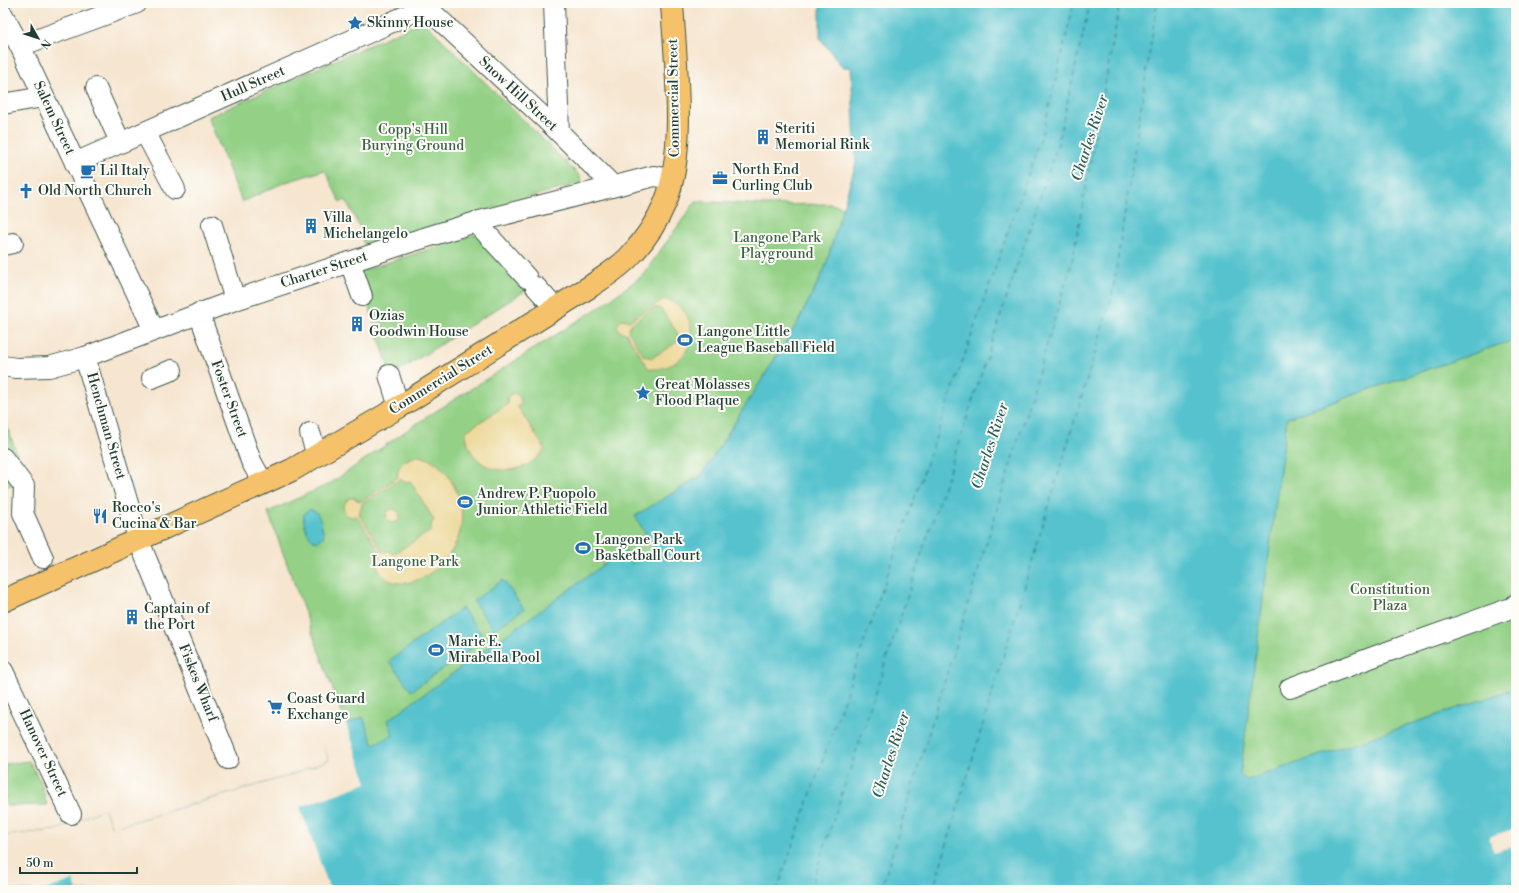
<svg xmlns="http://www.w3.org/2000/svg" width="1519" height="893" font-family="'Libre Bodoni',serif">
<rect width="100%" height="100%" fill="#fdfcf7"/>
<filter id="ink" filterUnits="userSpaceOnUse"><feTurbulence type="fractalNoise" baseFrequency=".025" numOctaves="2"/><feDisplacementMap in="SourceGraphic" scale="8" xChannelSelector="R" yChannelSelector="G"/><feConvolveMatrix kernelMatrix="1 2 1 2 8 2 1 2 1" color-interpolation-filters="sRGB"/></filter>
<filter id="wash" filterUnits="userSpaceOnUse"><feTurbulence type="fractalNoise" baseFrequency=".012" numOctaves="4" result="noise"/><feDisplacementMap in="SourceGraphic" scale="16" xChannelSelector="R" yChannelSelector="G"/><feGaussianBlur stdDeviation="0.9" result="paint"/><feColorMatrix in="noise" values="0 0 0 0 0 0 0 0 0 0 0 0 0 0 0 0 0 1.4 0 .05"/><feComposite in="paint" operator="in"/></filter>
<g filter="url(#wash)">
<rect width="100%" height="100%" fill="#f6e5cf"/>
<g fill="#94d187" stroke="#5a875e">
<path d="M423,21L580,176L582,183L519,200L457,220L364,245L359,226L346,200L340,202L325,170L283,183L242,202L208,117Z"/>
<path d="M696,201L765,205L830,204L843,207L825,268L798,322L701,476L635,516L667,566L361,766L268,512L331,483L416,424L601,306L642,276Z"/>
<path d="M477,234L528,289L391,376L358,272Z"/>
<path d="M1516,339V688L1248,781L1238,775L1287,418Z"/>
<path d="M7,425L25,480L3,488V426Z"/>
<path d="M29,761L41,783L47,805L6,806L5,764Z"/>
</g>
<g fill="#eeda9e" stroke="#868c69" fill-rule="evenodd">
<path d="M664,299C707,310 697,372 649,369L626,333L620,332L617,326L620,320L624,319L629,321ZM655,307L661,309L678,334L677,342L652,358L644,356L628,331L631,324Z"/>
<path d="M512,393L517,394L520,397L521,403L518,407L545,449C520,484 467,474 466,431L508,404L507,398Z"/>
<path d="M417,456C432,457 443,467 450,479C497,553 389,617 377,563L381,553L357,516L352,517L346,515L343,506L349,498H354L361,502L398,477C396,465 406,459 417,456ZM400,479L405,482L410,481L434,520L431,525V531L393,554L389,551L383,552L359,514L362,504Z"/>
<circle cx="393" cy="516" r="7"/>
</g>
<g fill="#55c2cd" stroke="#3a8080">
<path d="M820,3H1501L1516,6V339L1287,418L1240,775L1247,780L1516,688V890H3V836L57,830L104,809L112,828L289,776L329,760L324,744L342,713L346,724L363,717L373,744L393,735L388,720L624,550L632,564L655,550L635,516L701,476L798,322L825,268L856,163L851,67H842L820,38Z"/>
<path d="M310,509L317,513L321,522L324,536L317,542C308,539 302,523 304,514Z"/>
<path d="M503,580L524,609L494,630L473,601Z"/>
<path d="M462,608L485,639L411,691L389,661Z"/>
</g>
<g fill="#f6e5cf">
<path d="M342,713L367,783L300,807L330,890H77L73,880L46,890H3V836L57,830L104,809L112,828L289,776L329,760L316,723Z"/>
<path d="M1516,828V845L1494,852L1489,837Z"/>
</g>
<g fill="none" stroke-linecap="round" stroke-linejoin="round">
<g stroke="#2c5e5a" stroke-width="1" stroke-dasharray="5 4" stroke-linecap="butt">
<path d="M777,890L1043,132L1074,3"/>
<path d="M810,890L1058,143L1090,3"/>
<path d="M881,890L1072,262L1120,3"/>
<path d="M933,890L1112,296L1157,3"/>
</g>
</g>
</g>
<g filter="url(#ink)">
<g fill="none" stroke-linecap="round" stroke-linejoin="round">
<g stroke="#3f564b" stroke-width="22">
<g id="minor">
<path d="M422,3L559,132L613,186"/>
<path d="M554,3L559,132"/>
<path d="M3,15L20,46L154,330"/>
<path d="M20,46L137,3"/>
<path d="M96,88L120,142"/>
<path d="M3,104L43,97"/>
<path d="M145,132L175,189"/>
<path d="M75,163L370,32L414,12L429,3"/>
<path d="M476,222L527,278"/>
<path d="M212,225L235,300"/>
<path d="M3,245L13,243"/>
<path d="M350,262L362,296"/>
<path d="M536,287L555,308"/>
<path d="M199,313L251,461L263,483"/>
<path d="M85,357L139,541L228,759"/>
<path d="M3,366L16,368L49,367L85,357L235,300L401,245L476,222L654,176L672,179"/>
<path d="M389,375L399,407"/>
<path d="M152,378L172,370"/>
<path d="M310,433L317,455"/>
<path d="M3,458L24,486L23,513L43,558"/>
<path d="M3,671L71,814"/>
<path d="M1290,688L1381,654L1514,607L1516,604"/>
</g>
</g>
<g stroke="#3f564b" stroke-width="24">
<path id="major" d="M3,601L292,470L399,407L591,286C604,277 619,268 630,256C644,241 657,222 665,203C687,151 675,60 672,3"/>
</g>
<use href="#minor" stroke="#fff" stroke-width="20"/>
<use href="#major" stroke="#f5c16b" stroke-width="22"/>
</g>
</g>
<defs>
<g id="sight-bare" transform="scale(1.2)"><path d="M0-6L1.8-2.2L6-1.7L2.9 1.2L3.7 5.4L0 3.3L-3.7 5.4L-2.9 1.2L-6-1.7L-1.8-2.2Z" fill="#1f6fb2" stroke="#fdfcf7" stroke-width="2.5" paint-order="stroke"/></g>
<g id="building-bare" transform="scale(1.2)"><path d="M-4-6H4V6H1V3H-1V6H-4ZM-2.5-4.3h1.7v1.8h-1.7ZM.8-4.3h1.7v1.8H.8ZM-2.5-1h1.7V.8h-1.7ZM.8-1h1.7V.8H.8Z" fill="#1f6fb2" stroke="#fdfcf7" stroke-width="2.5" paint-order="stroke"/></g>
<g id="cafe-bare" transform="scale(1.2)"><path d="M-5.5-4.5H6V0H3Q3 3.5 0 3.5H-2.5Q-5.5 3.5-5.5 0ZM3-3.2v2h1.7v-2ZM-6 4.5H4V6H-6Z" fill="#1f6fb2" stroke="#fdfcf7" stroke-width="2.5" paint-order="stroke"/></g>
<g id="office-bare" transform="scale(1.2)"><path d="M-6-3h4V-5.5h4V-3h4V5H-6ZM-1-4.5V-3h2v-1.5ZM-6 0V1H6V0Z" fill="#1f6fb2" stroke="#fdfcf7" stroke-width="2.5" paint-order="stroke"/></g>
<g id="church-bare" transform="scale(1.2)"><path d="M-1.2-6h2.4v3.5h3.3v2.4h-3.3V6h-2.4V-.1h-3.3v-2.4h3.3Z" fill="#1f6fb2" stroke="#fdfcf7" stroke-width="2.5" paint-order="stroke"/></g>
<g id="stadium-bare" transform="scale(1.2)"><path d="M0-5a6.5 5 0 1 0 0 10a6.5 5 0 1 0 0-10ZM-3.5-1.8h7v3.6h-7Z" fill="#1f6fb2" stroke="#fdfcf7" stroke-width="2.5" paint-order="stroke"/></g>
<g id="restaurant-bare" transform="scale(1.2)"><path d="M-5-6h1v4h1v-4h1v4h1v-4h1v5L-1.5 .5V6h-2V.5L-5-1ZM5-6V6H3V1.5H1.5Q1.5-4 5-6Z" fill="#1f6fb2" stroke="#fdfcf7" stroke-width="2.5" paint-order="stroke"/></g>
<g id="supermarket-bare" transform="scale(1.2)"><path d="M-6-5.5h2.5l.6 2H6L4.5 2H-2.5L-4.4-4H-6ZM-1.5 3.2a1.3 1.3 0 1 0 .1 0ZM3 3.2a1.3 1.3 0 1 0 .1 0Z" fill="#1f6fb2" stroke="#fdfcf7" stroke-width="2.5" paint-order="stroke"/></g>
</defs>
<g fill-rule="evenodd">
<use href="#sight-bare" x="355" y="23"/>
<use href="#building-bare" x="763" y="137"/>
<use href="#cafe-bare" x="88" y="171"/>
<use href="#office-bare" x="720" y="178"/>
<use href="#church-bare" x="26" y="191"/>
<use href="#building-bare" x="311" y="226"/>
<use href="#building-bare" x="357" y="324"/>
<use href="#stadium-bare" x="685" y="340"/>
<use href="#sight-bare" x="643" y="393"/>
<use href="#stadium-bare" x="465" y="502"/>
<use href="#restaurant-bare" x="100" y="516"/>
<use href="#stadium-bare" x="583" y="548"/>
<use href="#building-bare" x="132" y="617"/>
<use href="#stadium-bare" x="436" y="650"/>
<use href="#supermarket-bare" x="275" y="707"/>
</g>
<g text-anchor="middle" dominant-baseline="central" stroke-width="4" stroke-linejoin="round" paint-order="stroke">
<g font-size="14" fill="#1f3d34" stroke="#fdfcf7" text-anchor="start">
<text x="367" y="23">Skinny House</text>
<text x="775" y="129">Steriti<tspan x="775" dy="16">Memorial Rink</tspan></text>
<text x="732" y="170">North End<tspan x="732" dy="16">Curling Club</tspan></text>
<text x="100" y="171">Lil Italy</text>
<text x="38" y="191">Old North Church</text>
<text x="323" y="218">Villa<tspan x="323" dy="16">Michelangelo</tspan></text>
<text x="369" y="316">Ozias<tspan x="369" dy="16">Goodwin House</tspan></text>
<text x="697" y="332">Langone Little<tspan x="697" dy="16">League Baseball Field</tspan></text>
<text x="655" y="385">Great Molasses<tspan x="655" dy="16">Flood Plaque</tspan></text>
<text x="477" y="494">Andrew P. Puopolo<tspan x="477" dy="16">Junior Athletic Field</tspan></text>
<text x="112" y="508">Rocco's<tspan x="112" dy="16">Cucina &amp; Bar</tspan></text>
<text x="595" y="540">Langone Park<tspan x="595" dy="16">Basketball Court</tspan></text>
<text x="144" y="609">Captain of<tspan x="144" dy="16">the Port</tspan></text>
<text x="448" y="642">Marie E.<tspan x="448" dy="16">Mirabella Pool</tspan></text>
<text x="287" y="699">Coast Guard<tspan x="287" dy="16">Exchange</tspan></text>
</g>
<g font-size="14" fill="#1f3d34" stroke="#fdfcf7">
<text transform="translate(253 84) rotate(-24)">Hull Street</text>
<text transform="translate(518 94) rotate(43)">Snow Hill Street</text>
<text transform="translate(674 98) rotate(-91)">Commercial Street</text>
<text transform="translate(54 118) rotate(65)">Salem Street</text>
<text transform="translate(324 270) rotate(-18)">Charter Street</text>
<text transform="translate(441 380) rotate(-32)">Commercial Street</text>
<text transform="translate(229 399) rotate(70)">Foster Street</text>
<text transform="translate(106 426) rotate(74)">Henchman Street</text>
<text transform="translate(198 683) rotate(68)">Fiskes Wharf</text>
<text transform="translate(43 753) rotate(65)">Hanover Street</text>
</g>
<g font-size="14" fill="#3c6249" stroke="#fdfcf7">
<text x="413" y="130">Copp's Hill<tspan x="413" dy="16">Burying Ground</tspan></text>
<text x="777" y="238">Langone Park<tspan x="777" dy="16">Playground</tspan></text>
<text x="415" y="562">Langone Park</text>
<text x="1390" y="590">Constitution<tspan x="1390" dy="16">Plaza</tspan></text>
</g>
<g font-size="15" font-style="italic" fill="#2c5e5a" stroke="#fdfcf7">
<text transform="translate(1090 138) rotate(-72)">Charles River</text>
<text transform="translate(990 446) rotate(-72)">Charles River</text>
<text transform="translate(891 755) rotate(-72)">Charles River</text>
</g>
</g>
<rect width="1519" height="893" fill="none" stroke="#fdfcf7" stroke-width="16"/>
<g transform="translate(38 38) rotate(129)" stroke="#fdfcf7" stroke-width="3" paint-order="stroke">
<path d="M0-3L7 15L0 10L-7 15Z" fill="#1f3d34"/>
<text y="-6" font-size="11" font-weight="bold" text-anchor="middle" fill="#1f3d34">N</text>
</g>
<path d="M20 867v6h117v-6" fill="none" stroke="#1f3d34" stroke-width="2"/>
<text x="26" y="867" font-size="12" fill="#1f3d34" stroke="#fdfcf7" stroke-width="3" paint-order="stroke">50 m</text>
</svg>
